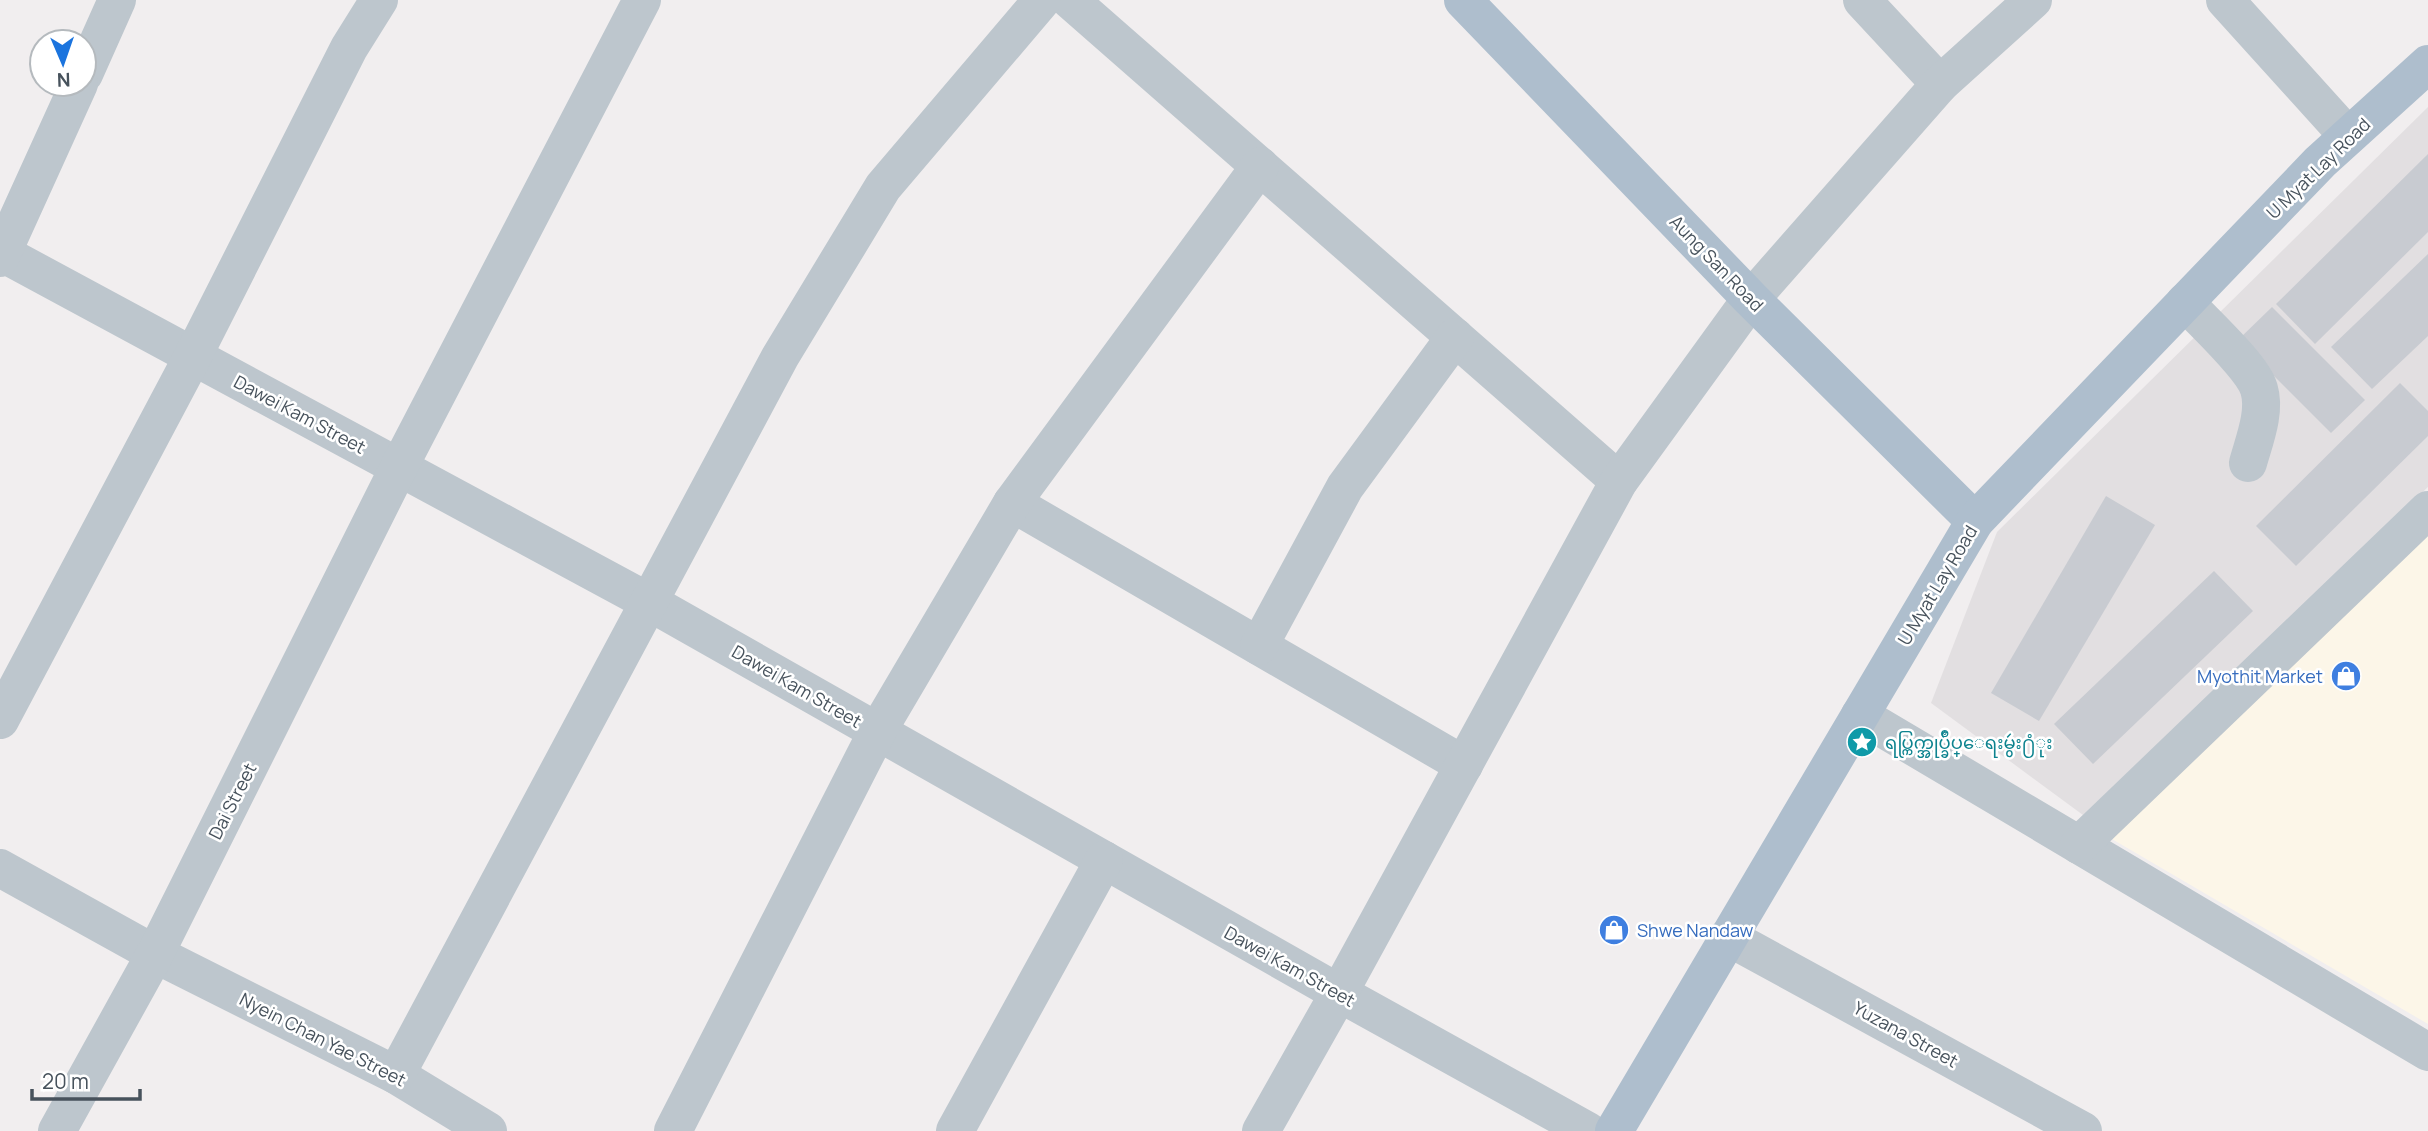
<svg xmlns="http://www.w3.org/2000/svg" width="2428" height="1131" font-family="Manrope,'Noto Sans Myanmar',sans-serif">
<rect width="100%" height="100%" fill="#f1eeef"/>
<path fill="#fcf6e8" d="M2428,521V1024L2100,832Z"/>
<path fill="#e2dfe1" d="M2428,107V487L2083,815L1931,703L1997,532Z"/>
<g fill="#c8cbd1">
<path d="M2428,154V232L2315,344L2276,304Z"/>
<path d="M2428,254V336L2372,389L2331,347Z"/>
<path d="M2272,307L2365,400L2331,433L2238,340Z"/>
<path d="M2400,383L2428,411V436L2296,566L2256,526Z"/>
<path d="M2106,496L2155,525L2039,721L1991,693Z"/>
<path d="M2214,571L2253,611L2093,764L2054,724Z"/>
</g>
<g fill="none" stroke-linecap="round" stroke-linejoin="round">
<g stroke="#bdc6cd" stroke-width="38">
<path d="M1070,0L1619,481"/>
<path d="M1862,0L1940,84"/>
<path d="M2225,0L2348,136"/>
<path d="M84,74L117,0"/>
<path d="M0,252L649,602L1339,993L1588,1131"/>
<path d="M0,258L79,84"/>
<path d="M2185,302C2203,322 2252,366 2259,389C2266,412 2254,441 2248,463"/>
<path d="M1012,503L1464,765"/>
<path d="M1259,646L1345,487L1455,337"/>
<path d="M1860,715L2428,1052"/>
<path d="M0,720L193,356L349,48L379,0"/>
<path d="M2079,845L2428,510"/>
<path d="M0,868L155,954L396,1075L488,1131"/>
<path d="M1728,937L2083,1131"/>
<path d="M396,1075L780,357L883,187L1042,0"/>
<path d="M57,1131L155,954L399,467L642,0"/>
<path d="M673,1131L877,732L1012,503L1260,166"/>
<path d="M955,1131L1104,860"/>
<path d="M1261,1131L1339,993L1619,481L1751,299L1940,84L2033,0"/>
</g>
<g stroke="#aebecd" stroke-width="38">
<path d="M1463,0L1751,299L1975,521"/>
<path d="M1614,1131L1975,521L2320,162L2428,64"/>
</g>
</g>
<defs>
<g id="shop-disc" transform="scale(1.575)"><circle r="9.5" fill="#3f7fe0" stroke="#fff"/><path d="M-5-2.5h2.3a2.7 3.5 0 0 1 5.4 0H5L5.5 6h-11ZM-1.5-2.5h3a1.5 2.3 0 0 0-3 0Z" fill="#fff"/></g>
<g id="sight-disc" transform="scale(1.575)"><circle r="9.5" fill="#0f9aa8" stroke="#fff"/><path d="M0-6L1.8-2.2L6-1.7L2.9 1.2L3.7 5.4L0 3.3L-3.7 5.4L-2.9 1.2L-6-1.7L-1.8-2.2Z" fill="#fff"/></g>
</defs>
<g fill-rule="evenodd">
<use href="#shop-disc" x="2346" y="676"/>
<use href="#sight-disc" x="1862" y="742"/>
<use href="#shop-disc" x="1614" y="930"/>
</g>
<g text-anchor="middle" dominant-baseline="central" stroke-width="5" stroke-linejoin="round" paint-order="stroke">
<g font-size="18" fill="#47525c" stroke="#fff">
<text transform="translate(2318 168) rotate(-44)">U Myat Lay Road</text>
<text transform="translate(1717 263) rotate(46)">Aung San Road</text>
<text transform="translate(300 414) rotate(28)">Dawei Kam Street</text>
<text transform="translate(1937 585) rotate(-59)">U Myat Lay Road</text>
<text transform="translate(797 686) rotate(30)">Dawei Kam Street</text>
<text transform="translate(232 801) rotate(-63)">Dai Street</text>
<text transform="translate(1290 966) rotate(29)">Dawei Kam Street</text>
<text transform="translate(1906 1034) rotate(29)">Yuzana Street</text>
<text transform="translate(323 1039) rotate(27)">Nyein Chan Yae Street</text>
</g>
<g font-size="18" fill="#366cbe" stroke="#fff" text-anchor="end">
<text x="2323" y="676">Myothit Market</text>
<text x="1637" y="930" text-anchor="start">Shwe Nandaw</text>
</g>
<g font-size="18" fill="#0d838f" stroke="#fff" text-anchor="start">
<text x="1885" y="742">ရပ္ကြက္အုပ္ခ်ဳပ္ေရးမွဴး႐ံုး</text>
</g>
</g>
<g transform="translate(63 63) rotate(178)"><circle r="33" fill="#ffffff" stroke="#b5babe" stroke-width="2"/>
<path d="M0-5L12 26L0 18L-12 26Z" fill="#1b74de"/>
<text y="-10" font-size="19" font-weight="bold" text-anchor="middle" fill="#47525c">N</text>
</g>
<path d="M32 1089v10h108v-10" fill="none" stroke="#47525c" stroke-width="3.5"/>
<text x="42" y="1089" font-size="21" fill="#47525c" stroke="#ffffff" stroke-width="5" paint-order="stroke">20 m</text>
</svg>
